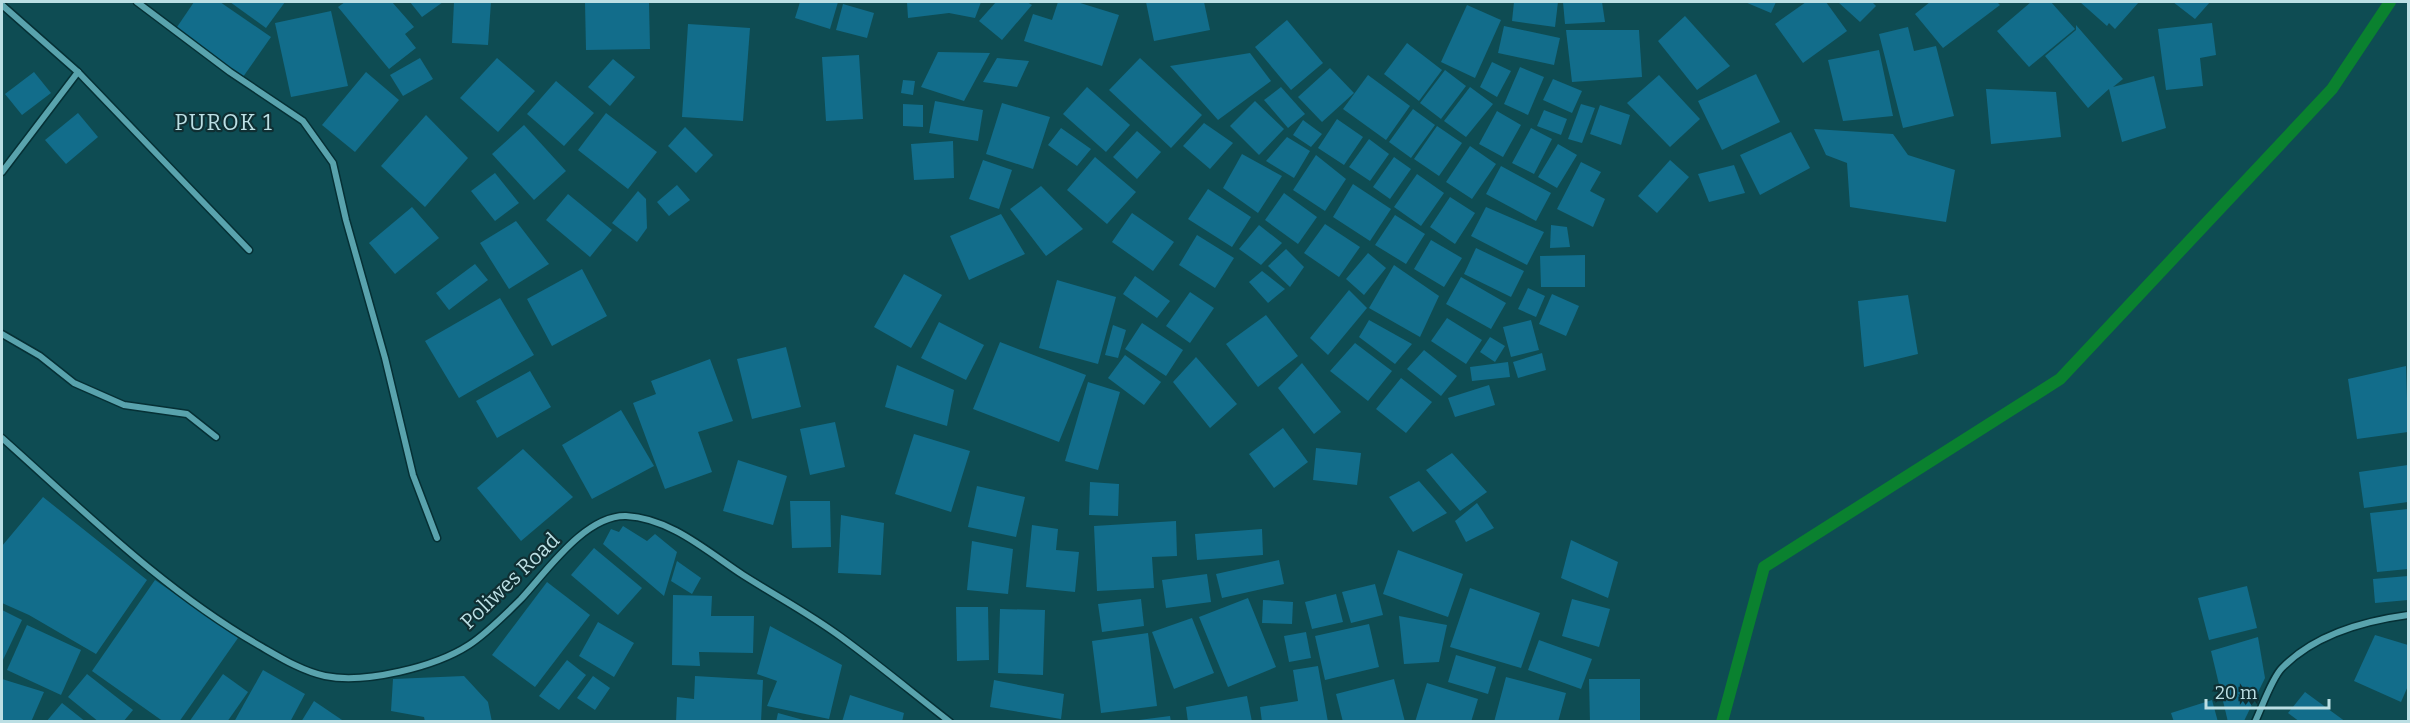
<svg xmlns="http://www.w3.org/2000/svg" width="2410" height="723" font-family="Bitter,serif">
<rect width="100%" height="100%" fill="#0e4c53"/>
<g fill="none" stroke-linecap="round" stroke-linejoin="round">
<path stroke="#0a812f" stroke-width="12" d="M1722,722L1764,567L2060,379L2332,89L2390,2"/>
</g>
<g fill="#126d8b">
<path d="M194,2H220L271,37L243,77L175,30Z"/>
<path d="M230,2H285L266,28Z"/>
<path d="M345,2H392L414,27L405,34L416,48L389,69L338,7Z"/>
<path d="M410,2H443L422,17Z"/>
<path d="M454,2H491L488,45L452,43Z"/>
<path d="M585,2H649L650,49L586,50Z"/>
<path d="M800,2H838L830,29L795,18Z"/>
<path d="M907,2H981L975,18L949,13L908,18Z"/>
<path d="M996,2H1027L1032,5L1002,40L979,21Z"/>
<path d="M1058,2H1077L1119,15L1102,66L1024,41L1033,14L1052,20Z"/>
<path d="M1146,2H1204L1210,30L1154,41Z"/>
<path d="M1514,2H1558L1555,27L1512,21Z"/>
<path d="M1563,2H1602L1605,22L1565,24Z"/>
<path d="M1745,2H1776L1771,13Z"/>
<path d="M1806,2H1826L1847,31L1803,63L1775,24Z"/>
<path d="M1838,2H1872L1876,6L1860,22Z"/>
<path d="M1930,2H1997L2000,5L1943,48L1915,14Z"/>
<path d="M2031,2H2051L2075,29L2029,67L1997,31Z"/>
<path d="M2080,2H2139L2115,29L2109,23L2107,26Z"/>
<path d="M2173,2H2210L2195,19Z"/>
<path d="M843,4L874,13L867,38L836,30Z"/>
<path d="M1467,5L1501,20L1475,78L1441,62Z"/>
<path d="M331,11L348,86L291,97L275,23Z"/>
<path d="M1685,16L1730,66L1697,90L1658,41Z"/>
<path d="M1287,20L1323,63L1291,90L1255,47Z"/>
<path d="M2212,23L2216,55L2200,58L2203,86L2166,90L2158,29Z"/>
<path d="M688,24L750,28L743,121L682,117Z"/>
<path d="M2076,25L2123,79L2113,87L2154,76L2166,128L2122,142L2109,89L2088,108L2045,56L2076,30Z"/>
<path d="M1504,26L1560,38L1554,65L1498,53Z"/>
<path d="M1908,27L1914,51L1936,46L1954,116L1903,128L1879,34Z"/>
<path d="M1566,30H1639L1642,77L1572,82Z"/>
<path d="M1407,43L1442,70L1419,101L1384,74Z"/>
<path d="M1879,50L1893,116L1843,121L1828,60Z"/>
<path d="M938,52L990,53L964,101L921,87Z"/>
<path d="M1250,53L1271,81L1218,120L1170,66Z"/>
<path d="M859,55L863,119L826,121L822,57Z"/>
<path d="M420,58L433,79L403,96L390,75Z"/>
<path d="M497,58L535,91L498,132L460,98Z"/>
<path d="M997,58L1029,61L1017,87L983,82Z"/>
<path d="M1140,58L1202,115L1171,148L1109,90Z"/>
<path d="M613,59L635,77L610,106L588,87Z"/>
<path d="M1492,62L1511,71L1497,97L1480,87Z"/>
<path d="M1520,67L1544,77L1528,115L1504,104Z"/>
<path d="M1330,68L1354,93L1322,122L1298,97Z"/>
<path d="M1445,70L1466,86L1441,119L1420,103Z"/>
<path d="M34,72L51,93L22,115L5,94Z"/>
<path d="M366,72L399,100L355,152L322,125Z"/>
<path d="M1756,74L1780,122L1722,150L1698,101Z"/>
<path d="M1368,75L1410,106L1386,140L1343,109Z"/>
<path d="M1659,75L1700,119L1670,147L1627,103Z"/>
<path d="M1553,79L1582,91L1572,113L1543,100Z"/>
<path d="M903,80L915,81L913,95L901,93Z"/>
<path d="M556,81L594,113L564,146L527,114Z"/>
<path d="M1087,87L1130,125L1106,152L1063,114Z"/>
<path d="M1281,87L1305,114L1288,128L1264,100Z"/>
<path d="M1470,87L1493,104L1466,137L1444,121Z"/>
<path d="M1986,89L2056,92L2061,137L1991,144Z"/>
<path d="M935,101L983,110L978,141L929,133Z"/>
<path d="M1255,101L1284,129L1259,155L1230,126Z"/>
<path d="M1002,103L1050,117L1033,169L986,154Z"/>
<path d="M903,104L923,105V127L903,126Z"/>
<path d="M1581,104L1595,108L1582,143L1568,139Z"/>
<path d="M1600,105L1630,115L1621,145L1590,134Z"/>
<path d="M1413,109L1435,125L1411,158L1389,142Z"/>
<path d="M1544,110L1567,119L1561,135L1537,126Z"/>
<path d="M1497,111L1521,125L1503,157L1479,144Z"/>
<path d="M78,113L98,137L66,164L45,140Z"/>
<path d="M606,113L657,152L628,189L578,150Z"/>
<path d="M426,115L468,158L425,207L381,166Z"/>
<path d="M1337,119L1363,137L1344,165L1318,148Z"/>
<path d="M1303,120L1322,134L1311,147L1293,135Z"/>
<path d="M1204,123L1233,143L1210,169L1183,146Z"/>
<path d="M524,125L566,171L534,200L492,154Z"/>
<path d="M1437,126L1462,143L1439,176L1414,159Z"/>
<path d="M685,127L713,155L696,173L668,146Z"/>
<path d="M1061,128L1091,149L1077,166L1048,145Z"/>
<path d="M1531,128L1552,139L1534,174L1512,163Z"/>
<path d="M1814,129L1893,134L1908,155L1955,170L1946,222L1850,207L1847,163L1826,155Z"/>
<path d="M1137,131L1161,152L1137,179L1113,157Z"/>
<path d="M1791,132L1810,168L1760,195L1740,155Z"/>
<path d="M1287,137L1310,151L1294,178L1266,161Z"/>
<path d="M1369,139L1389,154L1370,181L1349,167Z"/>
<path d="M953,141L954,178L914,180L911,144Z"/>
<path d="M1558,144L1577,155L1557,188L1538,177Z"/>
<path d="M1470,146L1496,164L1472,199L1446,182Z"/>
<path d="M1242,154L1282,176L1258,213L1223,188Z"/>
<path d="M1316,155L1346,179L1325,211L1293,190Z"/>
<path d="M1095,157L1136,192L1107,224L1067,190Z"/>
<path d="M1394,157L1411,169L1390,199L1373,187Z"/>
<path d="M983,160L1012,170L999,209L969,199Z"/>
<path d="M1670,160L1689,177L1657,213L1638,196Z"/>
<path d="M1581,162L1601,172L1590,191L1605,199L1593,227L1557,209Z"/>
<path d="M1734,165L1745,193L1709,202L1698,174Z"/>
<path d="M1501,166L1551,193L1536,221L1486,194Z"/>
<path d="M495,173L519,203L495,221L471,191Z"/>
<path d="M1417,174L1444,193L1421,226L1394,207Z"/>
<path d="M1353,184L1391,209L1370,241L1333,217Z"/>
<path d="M677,185L690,200L669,216L657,202Z"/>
<path d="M1041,186L1083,229L1046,256L1010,209Z"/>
<path d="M1208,189L1251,217L1232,247L1188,219Z"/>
<path d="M638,191L646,199L647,228L637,242L612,223Z"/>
<path d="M1284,193L1317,217L1298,244L1265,220Z"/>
<path d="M568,194L612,230L590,257L546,220Z"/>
<path d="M1450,197L1475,213L1455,244L1430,227Z"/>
<path d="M412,207L439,238L395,274L369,243Z"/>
<path d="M1486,207L1544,232L1527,265L1471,236Z"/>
<path d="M1132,213L1174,242L1153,271L1112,242Z"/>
<path d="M1001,214L1025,254L969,280L950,236Z"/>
<path d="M1395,215L1425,234L1406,264L1375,245Z"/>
<path d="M516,221L549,264L509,289L480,243Z"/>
<path d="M1325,224L1360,247L1339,277L1304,253Z"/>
<path d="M1259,225L1282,243L1261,265L1239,249Z"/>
<path d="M1551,225L1567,227L1570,247L1550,248Z"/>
<path d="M1197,235L1234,258L1215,288L1179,265Z"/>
<path d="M1431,240L1462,258L1444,287L1414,269Z"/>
<path d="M1476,248L1524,271L1511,297L1464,274Z"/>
<path d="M1286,249L1304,267L1290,287L1268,266Z"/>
<path d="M1368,253L1386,268L1364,295L1346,279Z"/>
<path d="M1585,255V287H1541L1540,256Z"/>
<path d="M475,264L488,280L449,310L436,293Z"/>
<path d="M1394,265L1439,296L1420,337L1369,308Z"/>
<path d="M582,269L607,316L552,346L527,299Z"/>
<path d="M1262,271L1285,289L1268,303L1249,282Z"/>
<path d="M904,274L942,295L911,348L874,327Z"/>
<path d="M1135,276L1170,301L1157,318L1123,294Z"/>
<path d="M1461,277L1506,303L1491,329L1446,304Z"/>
<path d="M1057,280L1116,297L1098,364L1039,348Z"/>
<path d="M1528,288L1545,296L1536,317L1518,309Z"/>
<path d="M1349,290L1367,308L1328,355L1310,338Z"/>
<path d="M1190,292L1214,308L1190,343L1166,326Z"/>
<path d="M1552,294L1579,306L1566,336L1539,324Z"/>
<path d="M1908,295L1918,354L1864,367L1858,301Z"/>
<path d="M500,298L534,355L459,398L425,341Z"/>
<path d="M1266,315L1298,356L1258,387L1226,344Z"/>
<path d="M1447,318L1482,340L1466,364L1431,341Z"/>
<path d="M1369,320L1412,344L1395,364L1359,337Z"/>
<path d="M1531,320L1539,350L1511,357L1503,327Z"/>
<path d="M939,322L984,345L966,380L921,358Z"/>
<path d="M1142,323L1183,350L1166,376L1125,349Z"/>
<path d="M1113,325L1126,330L1118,358L1105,355Z"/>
<path d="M1490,337L1505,346L1495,362L1480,352Z"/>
<path d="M1000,342L1086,375L1059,442L973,409Z"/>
<path d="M1355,343L1392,371L1368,401L1330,371Z"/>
<path d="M786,347L801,407L752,419L737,359Z"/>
<path d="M1424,350L1457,376L1441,396L1407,369Z"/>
<path d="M1542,353L1546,370L1518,378L1513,362Z"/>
<path d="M1125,355L1161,382L1144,405L1108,378Z"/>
<path d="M1196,357L1237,404L1210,428L1173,382Z"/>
<path d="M710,359L733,421L698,432L712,472L665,489L633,403L656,394L651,381Z"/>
<path d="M1508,362L1510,377L1472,381L1470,367Z"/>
<path d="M1302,363L1341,412L1314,434L1278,388Z"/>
<path d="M897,365L954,390L947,426L885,407Z"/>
<path d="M2406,366L2408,432L2357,439L2348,379Z"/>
<path d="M530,371L551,407L497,438L476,401Z"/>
<path d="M1401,378L1432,402L1406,433L1376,409Z"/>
<path d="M1088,382L1120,392L1098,470L1065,461Z"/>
<path d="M1489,385L1495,405L1455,417L1448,398Z"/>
<path d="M621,410L654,466L592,499L562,445Z"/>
<path d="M835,422L845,467L810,475L800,429Z"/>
<path d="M1283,428L1308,462L1274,488L1249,454Z"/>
<path d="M914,434L970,451L951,512L895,494Z"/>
<path d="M1316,448L1361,453L1357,485L1313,480Z"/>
<path d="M523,449L573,497L521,541L477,488Z"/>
<path d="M1452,453L1487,492L1460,511L1426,470Z"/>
<path d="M738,460L787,476L773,525L723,511Z"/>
<path d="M2408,465V502L2364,508L2359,472Z"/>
<path d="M1419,481L1447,513L1413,532L1389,497Z"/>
<path d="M1090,482L1119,484L1118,516L1089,515Z"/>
<path d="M977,486L1025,497L1016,537L968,527Z"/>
<path d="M43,497L147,580L96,654L29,615L2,603V546Z"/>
<path d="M790,501H830L831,547L792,548Z"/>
<path d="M1477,503L1494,528L1466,542L1455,521Z"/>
<path d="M2408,509V569L2377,572L2370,513Z"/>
<path d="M841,515L884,523L881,575L838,573Z"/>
<path d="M1176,521L1177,556L1152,557L1154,588L1097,591L1094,526Z"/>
<path d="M1032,525L1058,529L1056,550L1079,552L1075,592L1026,587Z"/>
<path d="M623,526L647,541L655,534L677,552L664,596L603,544L611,529L619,532Z"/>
<path d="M1262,529L1263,555L1197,560L1195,534Z"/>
<path d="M1571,540L1618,562L1608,598L1561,578Z"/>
<path d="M972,541L1013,549L1008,594L967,590Z"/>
<path d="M594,548L642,588L618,615L571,575Z"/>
<path d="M1398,550L1463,574L1448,617L1383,594Z"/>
<path d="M1279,560L1284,584L1222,598L1216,574Z"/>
<path d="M677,561L701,578L692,594L671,581Z"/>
<path d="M1207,574L1211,602L1166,608L1162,580Z"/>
<path d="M2408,576V600L2375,603L2373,579Z"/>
<path d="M155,580L238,638L179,722H164L92,671Z"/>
<path d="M547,582L590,615L535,687L492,655Z"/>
<path d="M1375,584L1383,615L1351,623L1342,592Z"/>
<path d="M2247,586L2257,628L2209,640L2198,598Z"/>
<path d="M1470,588L1540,613L1521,668L1450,647Z"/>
<path d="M1336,594L1343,622L1312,629L1305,602Z"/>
<path d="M673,595L712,596L711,616H754L753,653L699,652L700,666L672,665Z"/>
<path d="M1248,598L1276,667L1228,687L1199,617Z"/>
<path d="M1141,599L1144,626L1102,632L1098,604Z"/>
<path d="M1572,599L1610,609L1599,647L1562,636Z"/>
<path d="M1263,600L1293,602L1292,624L1262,623Z"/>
<path d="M956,607H988L989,660L957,661Z"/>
<path d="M1000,609L1045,610L1043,675L998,673Z"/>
<path d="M2,610L22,620L2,662Z"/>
<path d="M1399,616L1447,625L1439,662L1404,664Z"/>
<path d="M1192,618L1214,673L1174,689L1152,632Z"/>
<path d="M598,622L634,643L614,677L579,656Z"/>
<path d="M1369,624L1379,667L1325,680L1315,636Z"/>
<path d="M27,625L81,650L61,695L7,670Z"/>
<path d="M770,626L842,665L829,719L767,706L777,681L757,674Z"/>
<path d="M1306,632L1311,658L1289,662L1284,636Z"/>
<path d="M1148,633L1157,706L1101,713L1092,641Z"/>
<path d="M2375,635L2408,645V686L2401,702L2354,681Z"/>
<path d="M2258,637L2265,678L2244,721L2228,722L2211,651Z"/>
<path d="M1539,640L1592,659L1581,689L1528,670Z"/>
<path d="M1456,655L1496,667L1488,694L1448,682Z"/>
<path d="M567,660L586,675L559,710L539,696Z"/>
<path d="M1318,666L1328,722H1262L1260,707L1298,701L1293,670Z"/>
<path d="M263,670L305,694L290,722H234Z"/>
<path d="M87,674L133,710L123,722H99L68,697Z"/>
<path d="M223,674L248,692L227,722H189Z"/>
<path d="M464,676L488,702L492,722H425L424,717L391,711L393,679Z"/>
<path d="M593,676L610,688L595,710L577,698Z"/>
<path d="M695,676L763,680L761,722H676L677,697L694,699Z"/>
<path d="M1506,677L1566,693L1558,722H1494Z"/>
<path d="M2,679L44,692L31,722H2Z"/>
<path d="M1394,679L1405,722H1343L1336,694Z"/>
<path d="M1589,679H1640V722H1590Z"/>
<path d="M994,680L1064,694L1061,719L990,707Z"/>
<path d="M1427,683L1478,699L1471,722H1415Z"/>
<path d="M2305,692L2346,722H2300L2288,713Z"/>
<path d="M850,695L904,713L902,722H842Z"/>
<path d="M1247,696L1252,722H1188L1186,707Z"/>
<path d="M2212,700L2218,722H2174L2171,713Z"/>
<path d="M314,701L345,722H301Z"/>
<path d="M62,703L86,722H46Z"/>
<path d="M778,713L807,721L806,722H776Z"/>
<path d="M1170,716L1171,722H1139V720Z"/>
</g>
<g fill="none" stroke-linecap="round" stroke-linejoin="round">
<g stroke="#053035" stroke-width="9">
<g id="minor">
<path d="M137,2L230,72L303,121L333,163L346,220L385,358L413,475L437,538"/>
<path d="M2,5L78,72L249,250"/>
<path d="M2,172L78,72"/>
<path d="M2,334L40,356L74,383L124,405L187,414L216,437"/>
<path d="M2,438C84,511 165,592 262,647C281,658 302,671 325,676C365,684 435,667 469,645C486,634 507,613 521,599C547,571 585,515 626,516C670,518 708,552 743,575C776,596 810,614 841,637C878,664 914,694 950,722"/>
<path d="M2255,722C2262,707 2272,678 2282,668C2315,634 2363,621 2408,615"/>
</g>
</g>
<use href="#minor" stroke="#59a3ad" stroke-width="6"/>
</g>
<g text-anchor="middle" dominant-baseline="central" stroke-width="4.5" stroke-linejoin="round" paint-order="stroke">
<g font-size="21" fill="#bcdfe4" stroke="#0f2f33">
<text transform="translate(510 581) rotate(-44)">Poliwes Road</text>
</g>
<g font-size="22" letter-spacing="1.5" fill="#bcdfe4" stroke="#0f2f33">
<text x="224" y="122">PUROK 1</text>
</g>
</g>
<rect width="2410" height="723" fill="none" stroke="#bcdfe4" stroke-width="6"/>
<path d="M2206 699v9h123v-9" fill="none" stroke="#bcdfe4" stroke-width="3"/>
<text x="2215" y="699" font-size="18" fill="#bcdfe4" stroke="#0f2f33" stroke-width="4.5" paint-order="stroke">20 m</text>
</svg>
